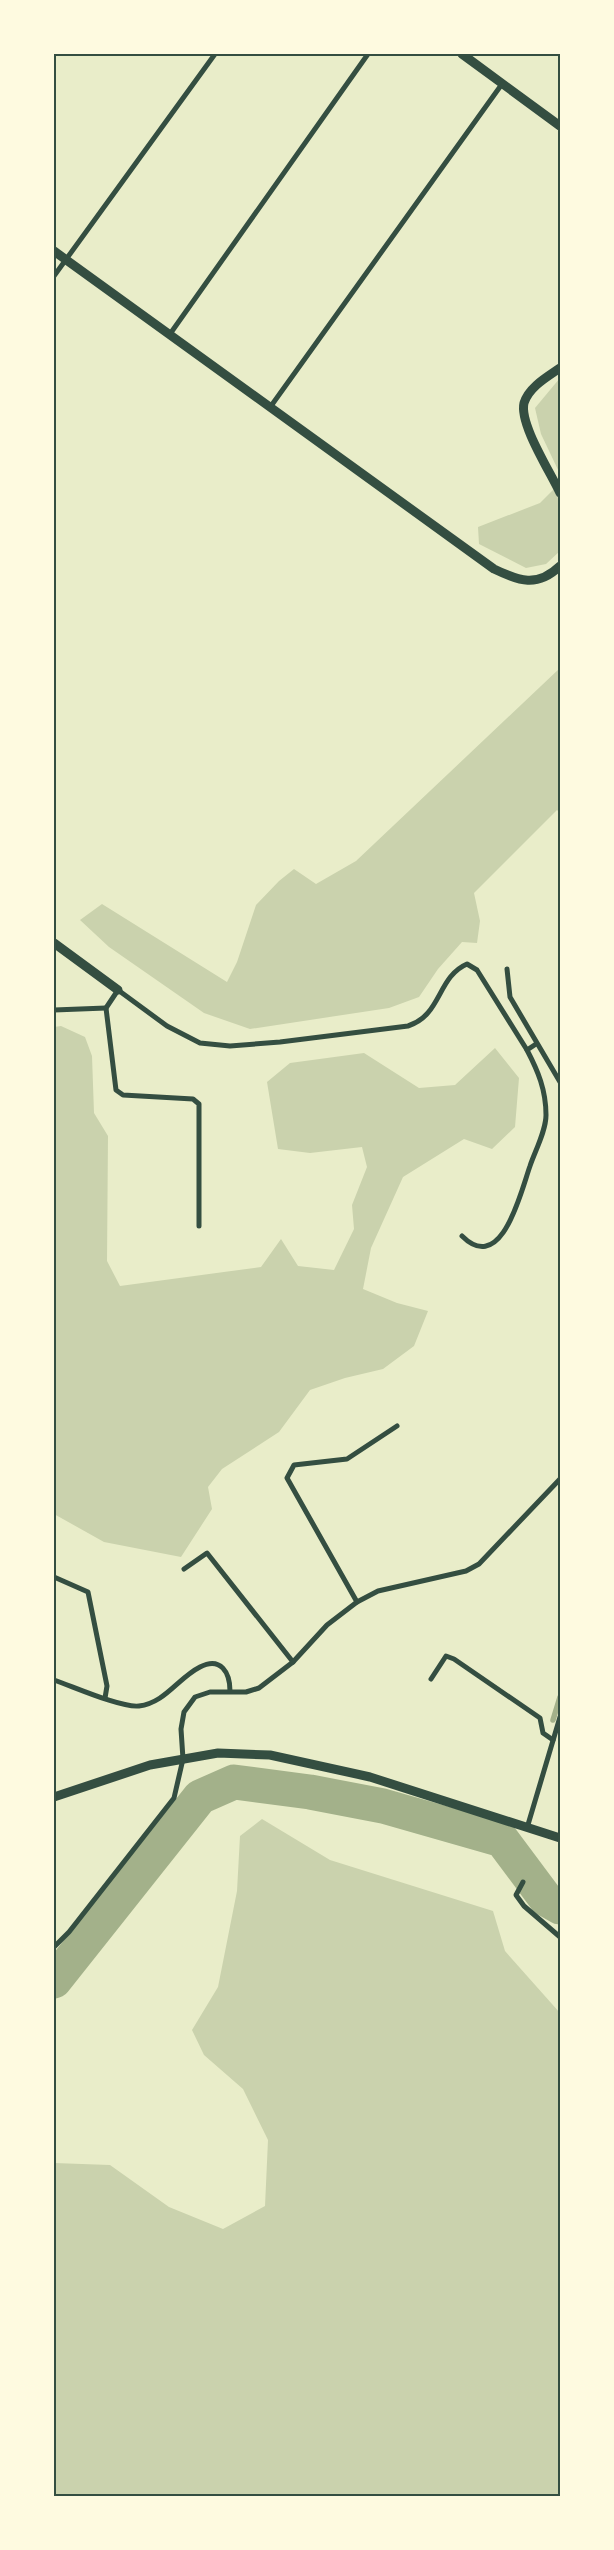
<svg xmlns="http://www.w3.org/2000/svg" width="614" height="2550" font-family="'Asap Condensed',sans-serif">
<rect width="100%" height="100%" fill="#e9edc9"/>
<g fill="#cad2ad">
<path d="M560,378V474L541,434L535,408Z"/>
<path d="M560,483V551L546,564L526,568L479,544L478,527L540,503Z"/>
<path d="M560,668V813L557,810L474,893L480,921L477,943L462,942L438,969L419,997L389,1008L250,1029L204,1013L109,947L80,920L102,904L227,982L237,962L256,905L279,881L294,869L316,884L356,861Z"/>
<path d="M61,1026L85,1037L92,1056L94,1113L108,1136L107,1261L120,1286L261,1267L281,1239L298,1266L334,1270L354,1229L352,1205L367,1167L362,1147L310,1153L278,1149L267,1082L290,1063L364,1053L419,1088L455,1085L495,1048L519,1078L515,1127L492,1149L464,1139L403,1177L371,1248L363,1289L397,1303L428,1311L414,1346L383,1369L345,1378L310,1390L279,1432L222,1469L208,1487L212,1509L181,1557L104,1542L54,1514V1027Z"/>
<path d="M262,1819L330,1860L493,1911L505,1951L560,2013V2496H54V2163L110,2165L169,2207L223,2229L265,2206L268,2140L243,2089L204,2055L192,2030L218,1987L237,1891L240,1836Z"/>
</g>
<g fill="none" stroke-linecap="round" stroke-linejoin="round">
<path stroke="#a3b18a" stroke-width="5.5" d="M553,1720L560,1697"/>
<path stroke="#a3b18a" stroke-width="35" d="M54,1981L200,1797L234,1782L310,1792L383,1806L502,1840L546,1899L560,1907"/>
<g stroke="#344e41" stroke-width="5">
<path d="M54,276L215,54"/>
<path d="M170,334L368,54"/>
<path d="M271,406L502,84"/>
<path d="M507,969L510,997L560,1082"/>
<path d="M54,1010L106,1008"/>
<path d="M199,1226V1104L193,1099L123,1095L116,1090L106,1008L118,990L167,1026L200,1043L230,1046L280,1042L408,1026C442,1015 437,977 467,964L477,970L527,1050"/>
<path d="M462,1236C502,1276 521,1191 530,1166C535,1151 546,1131 546,1115C546,1090 538,1071 527,1050L536,1044"/>
<path d="M184,1569L207,1553L293,1662"/>
<path d="M54,1577L88,1592L107,1686L105,1698"/>
<path d="M357,1602L287,1478L294,1465L347,1459L397,1426"/>
<path d="M431,1679L446,1656L454,1659L540,1718L543,1733L553,1740"/>
<path d="M54,1680C72,1686 121,1708 139,1706C165,1703 178,1678 200,1667C221,1656 230,1673 230,1691"/>
<path d="M527,1828L560,1717"/>
<path d="M523,1882L516,1895L524,1906L560,1937"/>
<path d="M54,1947L69,1932L174,1798L183,1759L181,1729L184,1712L195,1697L210,1692H246L259,1688L293,1662L327,1625L357,1602L378,1591L466,1571L479,1564L560,1479"/>
</g>
<g stroke="#344e41" stroke-width="9">
<path d="M462,54L560,126"/>
<path d="M54,251L494,569C519,581 537,588 560,566"/>
<path d="M560,368C547,377 529,387 524,403C519,424 551,473 560,493"/>
<path d="M54,943L118,990"/>
<path d="M54,1797L150,1765L218,1753L270,1755L370,1777L560,1838"/>
</g>
</g>
<rect width="614" height="2550" fill="none" stroke="#fefae0" stroke-width="110"/>
<rect x="55" y="55" width="504" height="2440" fill="none" stroke="#344e41" stroke-width="2"/>
</svg>
